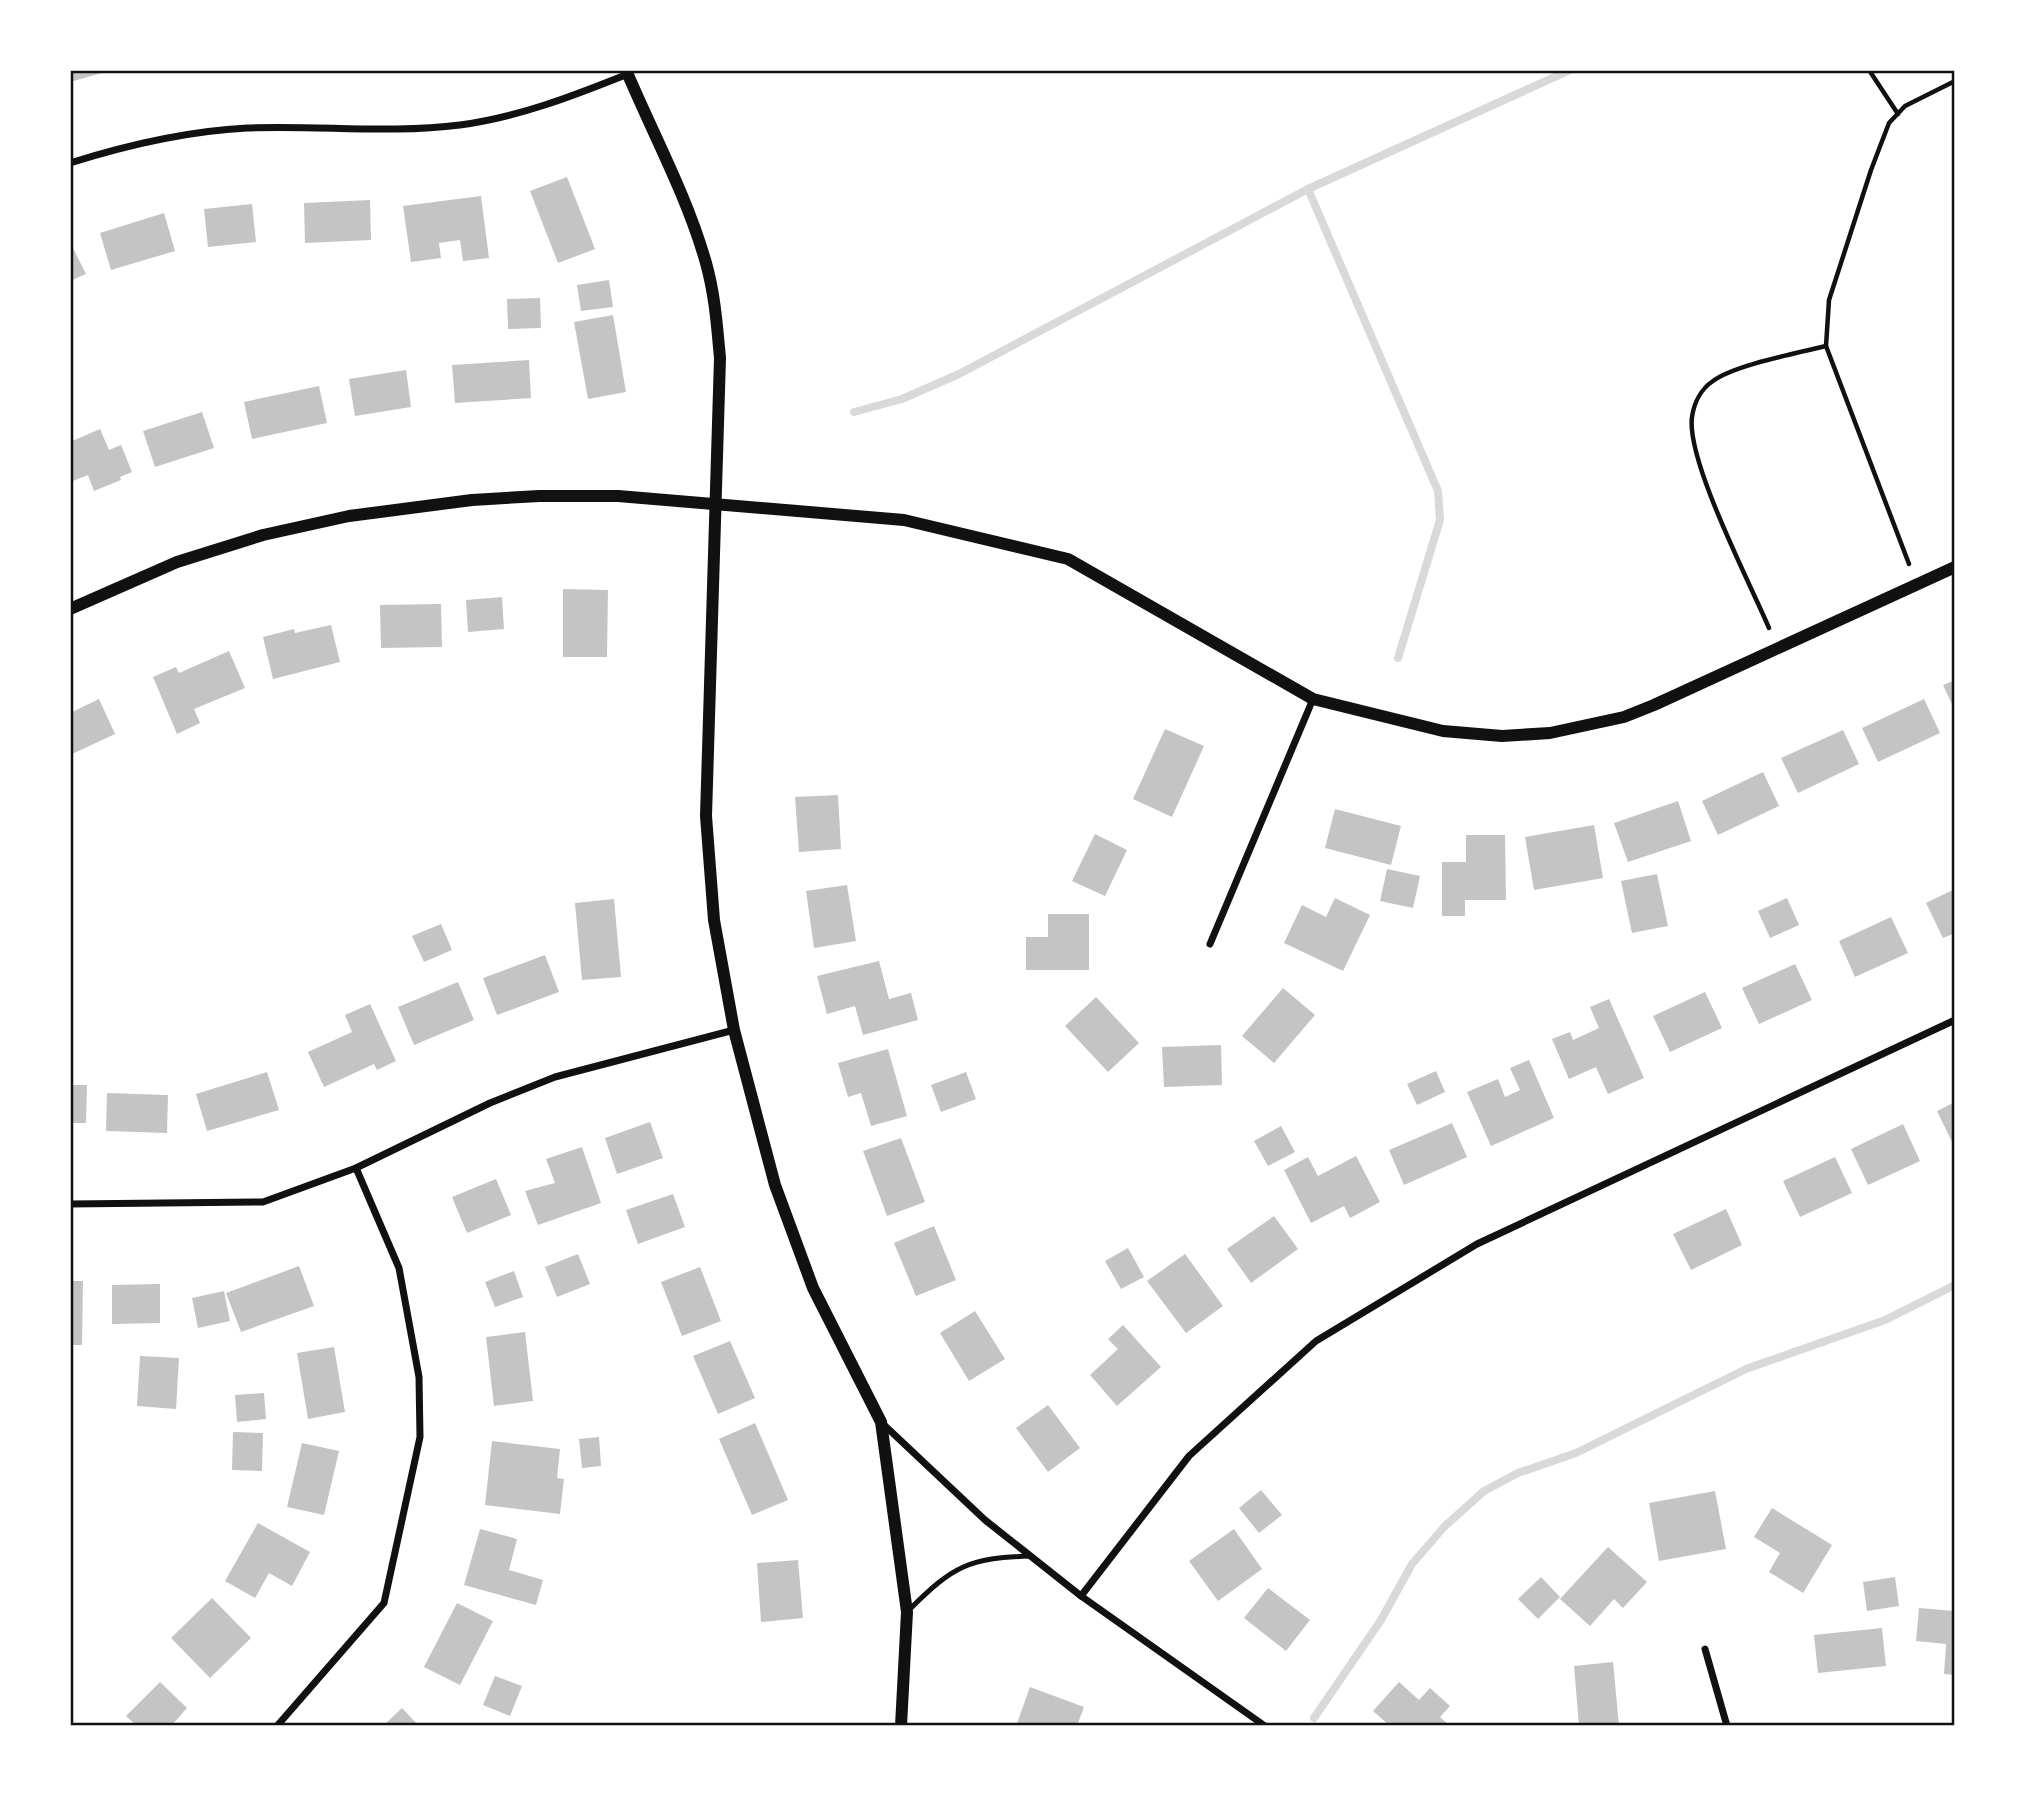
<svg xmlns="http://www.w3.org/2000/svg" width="2025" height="1796" font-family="'Archivo Narrow',sans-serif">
<rect width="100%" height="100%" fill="#fff"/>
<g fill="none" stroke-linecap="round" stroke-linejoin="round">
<g stroke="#d9d9d9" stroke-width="8">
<path d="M1308,189L1438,491L1440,520L1398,658"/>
<path d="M854,412L902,399L959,374L1308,189L1570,70"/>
<path d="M1314,1718L1381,1620L1412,1564L1444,1527L1484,1491L1518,1473L1576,1453L1746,1369L1885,1320L1955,1285"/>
</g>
</g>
<g fill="#c4c4c4">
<path d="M70,70H109V71L70,82Z"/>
<path d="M567,177L595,249L558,263L530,191Z"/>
<path d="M481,196L489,258L463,261L460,240L439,243L441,258L411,262L403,206Z"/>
<path d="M370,200L371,240L305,243L304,203Z"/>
<path d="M252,204L256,242L208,247L204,209Z"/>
<path d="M164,213L175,251L111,270L100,233Z"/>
<path d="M70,242L86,274L70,281Z"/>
<path d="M609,280L613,307L581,311L577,285Z"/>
<path d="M540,298L541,328L508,329L507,299Z"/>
<path d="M613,315L626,392L588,399L574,322Z"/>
<path d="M529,360L531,398L455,403L452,365Z"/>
<path d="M406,370L411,407L355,416L349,379Z"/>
<path d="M319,386L327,423L252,439L244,402Z"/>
<path d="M202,412L214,448L155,467L143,431Z"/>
<path d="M100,429L109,450L121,445L132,472L120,477L121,480L94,491L88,475L70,482V442Z"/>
<path d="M563,589L608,590L607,657H563Z"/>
<path d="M502,597L504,629L468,632L466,600Z"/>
<path d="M441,604L442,647L381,648L380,605Z"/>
<path d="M331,625L340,662L273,679L263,637L294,629L295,633Z"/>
<path d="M229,651L245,688L194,709L200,723L177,734L153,677L176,667L179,673Z"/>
<path d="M1955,680V711L1943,685Z"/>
<path d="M99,699L115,734L70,755V713Z"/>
<path d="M1924,699L1940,733L1878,762L1862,728Z"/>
<path d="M1165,729L1204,746L1172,817L1133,799Z"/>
<path d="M1843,730L1859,764L1798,793L1781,758Z"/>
<path d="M1763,772L1779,806L1718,835L1702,801Z"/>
<path d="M838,795L841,849L799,852L795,797Z"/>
<path d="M1678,801L1691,841L1628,862L1614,823Z"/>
<path d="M1335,809L1401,826L1391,865L1325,848Z"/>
<path d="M1594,825L1603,878L1534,890L1525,837Z"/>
<path d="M1095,834L1127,850L1105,896L1072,881Z"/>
<path d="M1466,835H1505L1506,900H1465V916H1442V862H1466Z"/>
<path d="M1387,869L1420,876L1413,908L1380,901Z"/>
<path d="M1657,874L1668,926L1632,933L1621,881Z"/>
<path d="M847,885L856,941L814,948L806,891Z"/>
<path d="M1955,889V933L1943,938L1926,903Z"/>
<path d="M1335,898L1370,915L1343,971L1284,943L1302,905L1326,917Z"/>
<path d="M1787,898L1799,925L1770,938L1758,911Z"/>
<path d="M614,899L621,977L582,980L575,903Z"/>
<path d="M1048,914H1089V970H1026V937H1048Z"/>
<path d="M1891,917L1908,953L1855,977L1839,941Z"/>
<path d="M441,924L452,950L424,962L412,936Z"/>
<path d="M545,955L559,992L497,1015L483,978Z"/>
<path d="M879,961L889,999L911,993L918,1020L863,1035L855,1006L827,1014L817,976Z"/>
<path d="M1795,964L1812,1000L1759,1024L1742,988Z"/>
<path d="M458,982L474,1020L414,1045L398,1007Z"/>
<path d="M1283,988L1315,1015L1274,1063L1242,1036Z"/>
<path d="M1705,992L1722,1028L1670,1052L1653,1016Z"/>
<path d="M1096,997L1139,1043L1108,1072L1065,1026Z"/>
<path d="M1609,999L1644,1078L1608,1094L1596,1067L1569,1079L1552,1039L1570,1032L1573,1040L1599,1028L1590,1007Z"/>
<path d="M370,1004L396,1061L377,1070L374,1064L324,1087L308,1052L352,1032L345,1015Z"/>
<path d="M1221,1045L1222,1085L1164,1087L1162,1047Z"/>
<path d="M888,1049L907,1116L871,1126L861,1093L848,1097L838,1063Z"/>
<path d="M1529,1060L1554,1118L1491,1146L1467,1092L1498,1079L1505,1097L1520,1090L1510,1068Z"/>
<path d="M1436,1071L1445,1092L1417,1105L1407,1084Z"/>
<path d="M267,1072L279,1110L207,1131L196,1094Z"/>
<path d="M966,1072L976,1099L941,1112L931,1085Z"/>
<path d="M70,1085H87L86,1123H70Z"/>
<path d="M107,1093L168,1095L167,1133L106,1131Z"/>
<path d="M1955,1102V1148L1937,1111Z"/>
<path d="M650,1122L663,1158L617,1174L605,1138Z"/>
<path d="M1452,1123L1467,1157L1404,1185L1389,1150Z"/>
<path d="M1903,1124L1920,1161L1868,1185L1851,1149Z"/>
<path d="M1281,1126L1295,1152L1268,1166L1254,1141Z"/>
<path d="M901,1138L925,1202L887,1216L863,1151Z"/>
<path d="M582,1147L601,1203L538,1225L525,1191L555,1183L546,1159Z"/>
<path d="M1356,1156L1380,1202L1350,1218L1344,1206L1311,1223L1284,1170L1308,1157L1318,1176Z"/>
<path d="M1835,1157L1852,1193L1800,1217L1783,1181Z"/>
<path d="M496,1179L511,1215L467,1233L452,1197Z"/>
<path d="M673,1194L685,1227L638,1244L626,1210Z"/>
<path d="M1726,1209L1742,1245L1691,1270L1673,1234Z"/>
<path d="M1274,1216L1298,1249L1251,1283L1227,1249Z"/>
<path d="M934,1226L956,1280L916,1296L894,1243Z"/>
<path d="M1128,1248L1144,1277L1121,1289L1105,1261Z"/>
<path d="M578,1254L590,1284L557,1297L545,1267Z"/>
<path d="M1185,1254L1223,1306L1186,1333L1147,1281Z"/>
<path d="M299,1266L314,1306L241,1332L226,1293Z"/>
<path d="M700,1267L721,1321L682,1336L661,1282Z"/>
<path d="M514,1271L523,1297L495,1307L485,1282Z"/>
<path d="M70,1281H83L82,1345H70Z"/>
<path d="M160,1284V1323L112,1324V1285Z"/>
<path d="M224,1291L230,1321L198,1328L192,1298Z"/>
<path d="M975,1311L1005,1359L969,1381L940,1333Z"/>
<path d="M1123,1325L1161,1367L1117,1406L1090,1375L1118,1349L1108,1339Z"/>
<path d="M525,1332L533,1401L494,1406L486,1337Z"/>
<path d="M730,1341L755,1398L718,1414L693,1356Z"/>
<path d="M334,1347L345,1412L308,1419L297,1353Z"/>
<path d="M140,1356L179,1358L176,1409L137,1406Z"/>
<path d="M264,1393L266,1419L237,1422L235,1395Z"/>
<path d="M1048,1405L1080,1448L1048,1472L1016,1428Z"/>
<path d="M755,1423L788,1500L752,1515L719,1439Z"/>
<path d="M233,1432L263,1433L262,1471L232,1470Z"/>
<path d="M599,1437L601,1466L582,1468L579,1439Z"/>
<path d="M492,1441L560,1449L557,1478L564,1479L560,1514L485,1505Z"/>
<path d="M302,1443L339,1451L324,1515L287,1507Z"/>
<path d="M1261,1490L1282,1515L1259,1533L1239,1508Z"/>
<path d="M1715,1491L1726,1549L1659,1561L1649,1503Z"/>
<path d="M1772,1508L1832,1545L1803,1593L1769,1572L1780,1553L1754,1537Z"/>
<path d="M258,1523L310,1552L292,1586L269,1573L255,1598L225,1581Z"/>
<path d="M480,1529L517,1539L509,1570L543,1580L536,1605L464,1585Z"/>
<path d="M1234,1529L1262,1569L1218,1601L1189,1561Z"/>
<path d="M1608,1547L1647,1582L1623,1608L1614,1599L1590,1626L1560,1599Z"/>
<path d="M798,1560L803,1618L761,1622L757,1563Z"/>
<path d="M1541,1577L1560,1597L1538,1619L1518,1599Z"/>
<path d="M1895,1577L1899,1606L1867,1611L1863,1582Z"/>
<path d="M1268,1588L1310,1620L1286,1651L1244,1618Z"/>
<path d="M212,1598L251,1638L210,1678L171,1638Z"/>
<path d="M457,1603L493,1621L460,1685L424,1667Z"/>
<path d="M1919,1608L1955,1611V1675L1944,1674L1946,1644L1916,1641Z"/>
<path d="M1882,1628L1886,1666L1818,1673L1814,1635Z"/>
<path d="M1613,1662L1619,1726H1579L1574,1666Z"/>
<path d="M495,1676L522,1686L510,1716L483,1705Z"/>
<path d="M160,1682L187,1708L171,1726H137L126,1716Z"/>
<path d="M1399,1682L1419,1700L1430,1688L1450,1706L1440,1717L1450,1726H1390L1373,1711Z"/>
<path d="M1030,1687L1084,1707L1077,1726H1016Z"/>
<path d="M402,1708L419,1726H383Z"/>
</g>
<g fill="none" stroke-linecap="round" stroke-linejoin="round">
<g stroke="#111" stroke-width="4.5">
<path d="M1869,70L1898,114"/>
<path d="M1909,564L1826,346L1829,300L1871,170L1889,123L1905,106L1955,81"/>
<path d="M1769,628C1750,583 1686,460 1692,417C1694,403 1701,389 1713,381C1734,365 1798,353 1826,346"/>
</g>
<path stroke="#111" stroke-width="5" d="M909,1610C953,1566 968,1558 1031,1556"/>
<g stroke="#111" stroke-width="7">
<path d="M70,163C127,145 188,131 247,128C318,125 390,134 460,125C519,117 573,96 628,74"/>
<path d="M1210,944L1313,699"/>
<path d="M70,1204L263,1202L356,1168L490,1103L555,1077L734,1030"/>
<path d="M882,1423L985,1520L1081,1596L1265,1726"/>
<path d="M1081,1596L1189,1456L1316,1341L1477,1244L1955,1020"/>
<path d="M1705,1649L1727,1726"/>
<path d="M277,1726L384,1603L420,1437L419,1377L399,1268L356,1168"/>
</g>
<g stroke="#111" stroke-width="12">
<path d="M626,70C653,134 687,196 706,263C715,295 717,326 720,358L706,816L714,920L734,1030L775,1185L813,1288L881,1422L907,1612L901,1726"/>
<path d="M70,609L177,562L263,535L349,516L472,500L539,496H618L904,520L1068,559L1313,699L1443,731L1502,736L1550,733L1624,717L1654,705L1955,567"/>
</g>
</g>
<rect width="2025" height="1796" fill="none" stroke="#ffffff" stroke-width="144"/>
<rect x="72" y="72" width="1881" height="1652" fill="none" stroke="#111" stroke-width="2.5"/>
</svg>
